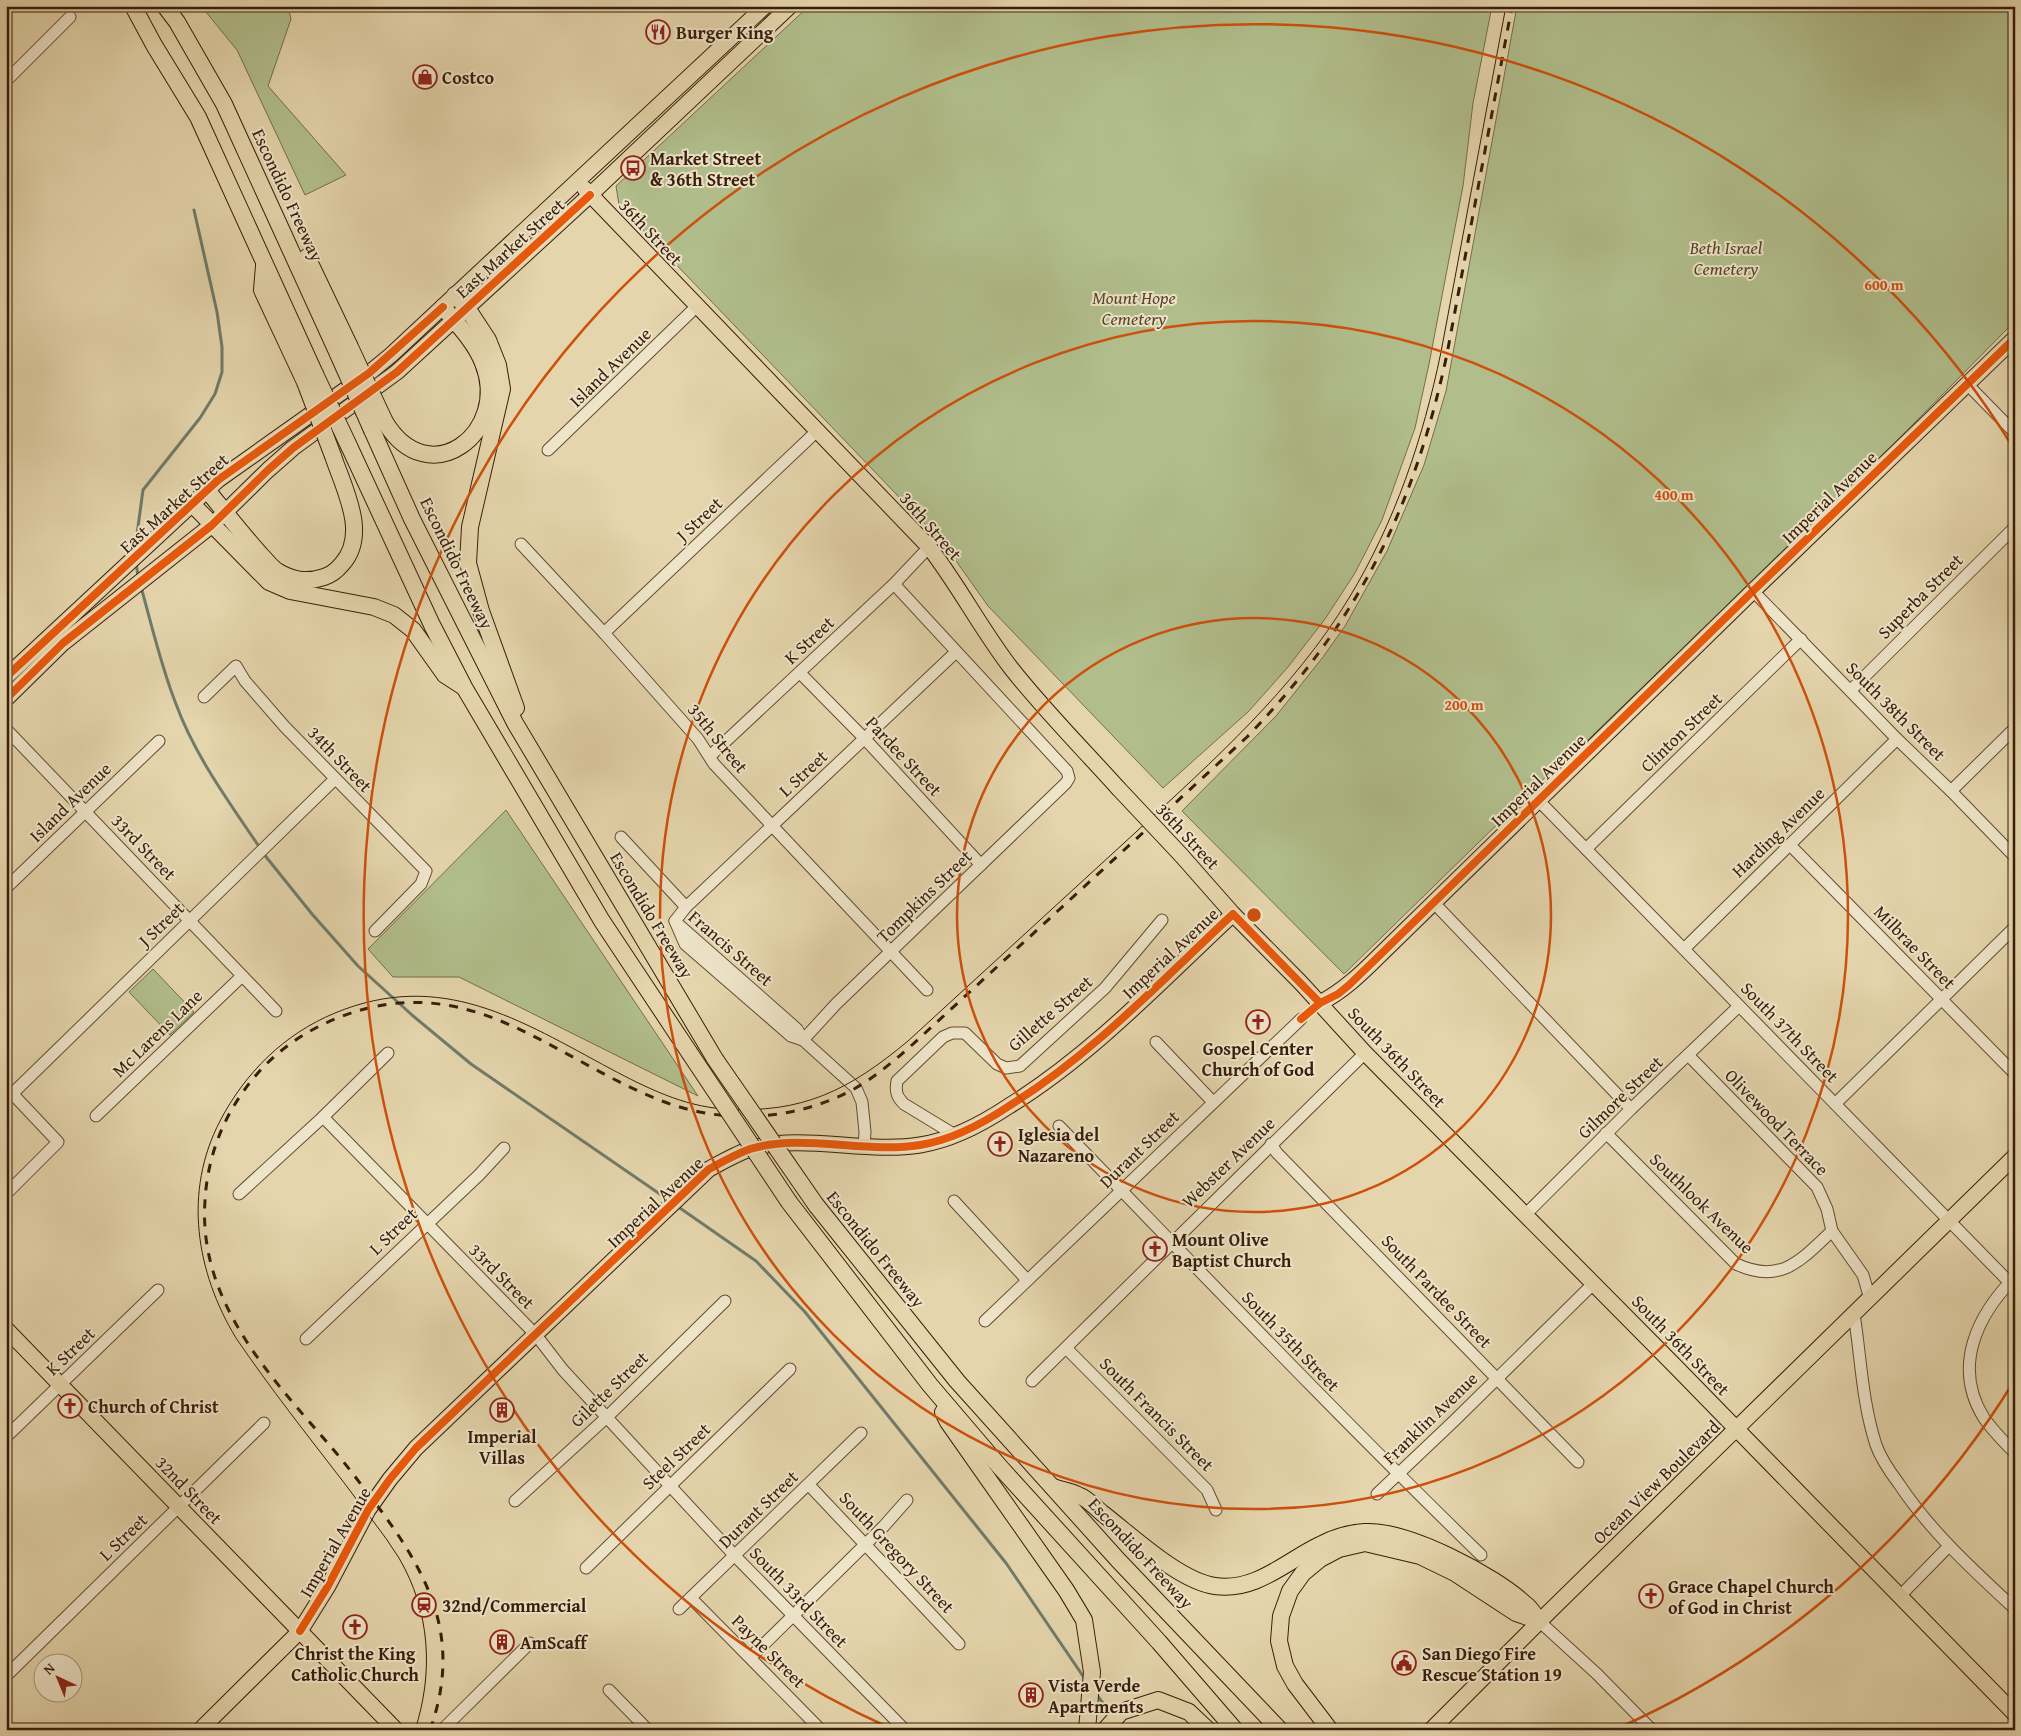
<svg xmlns="http://www.w3.org/2000/svg" width="2021" height="1736" font-family="'Gentium Book Plus',serif">
<rect width="100%" height="100%" fill="#e5d5ac"/>
<filter id="stains"><feTurbulence type="fractalNoise" baseFrequency=".004" numOctaves="4"/><feColorMatrix values="0 0 0 0 .2 0 0 0 0 .09 0 0 0 0 .02 0 0 0 .5 -.17"/></filter>
<radialGradient id="worn" r=".72"><stop offset=".6" stop-color="#630" stop-opacity="0"/><stop offset="1" stop-color="#630" stop-opacity=".3"/></radialGradient>
<g fill="#b1be8c" stroke="#746e4b">
<path d="M201,6H288L291,19L268,86L346,175L305,195L237,50Z"/>
<path d="M809,6H1492L1473,103L1463,186L1429,364L1415,428L1382,520L1355,573L1325,619L1288,667L1249,711L1163,788L988,606L944,544L619,205L616,186Z"/>
<path d="M1517,6H2015V321L1869,469L1567,760H1563L1344,974L1182,811L1276,716L1323,657L1345,626L1387,551L1424,465L1446,391Z"/>
<path d="M506,810L698,1096L459,977H393L368,949Z"/>
<path d="M153,969L194,1012L170,1035L129,992Z"/>
</g>
<g fill="none" stroke-linecap="round" stroke-linejoin="round">
<g stroke="#707b6b" stroke-width="3">
<path d="M135,549L143,490L200,418L215,394L222,372V347L217,312L194,210"/>
<path d="M136,563L138,576"/>
<path d="M141,587C152,626 161,666 176,704C195,756 229,802 260,848"/>
<path d="M263,853L312,914L358,966L412,1015L471,1064L670,1201"/>
<path d="M677,1206L756,1261L805,1312L1006,1563L1085,1679"/>
<path d="M1096,1694L1112,1715"/>
<path d="M1118,1721L1126,1730"/>
</g>
<g stroke="#634b32" stroke-width="13">
<g id="minor">
<path d="M6,81L70,17"/>
<path d="M1967,384L2015,433"/>
<path d="M548,450L696,307"/>
<path d="M521,544L604,633L698,739L714,764L927,990"/>
<path d="M1753,591L1897,739L1951,791L2015,857"/>
<path d="M604,633L817,431"/>
<path d="M800,673L865,739L981,865"/>
<path d="M1851,690L2015,527"/>
<path d="M204,697L236,666L245,681L285,727L426,871L421,884L375,931"/>
<path d="M6,729L276,1011"/>
<path d="M710,756L894,584L929,547"/>
<path d="M1951,791L2015,728"/>
<path d="M1539,801L2015,1288"/>
<path d="M621,837L686,907"/>
<path d="M1790,845L2015,1074"/>
<path d="M1586,849L1801,639"/>
<path d="M6,888L159,741"/>
<path d="M1434,903L1631,1109"/>
<path d="M675,921L686,907L956,652"/>
<path d="M675,921L685,944L791,1036L803,1040L856,1088L862,1102L865,1132L864,1147"/>
<path d="M678,924L797,1029L803,1040"/>
<path d="M1684,949L1897,739"/>
<path d="M803,1040L836,1004L1066,783L1069,778L1067,771L894,584"/>
<path d="M1156,1042L1213,1102"/>
<path d="M1688,1055L1817,1187L1827,1209L1832,1231L1863,1275L1870,1299"/>
<path d="M6,1087L58,1142L6,1194"/>
<path d="M12,1094L335,779"/>
<path d="M1835,1104L2015,927"/>
<path d="M96,1116L242,976"/>
<path d="M323,1117L536,1335L563,1370L735,1556L905,1730"/>
<path d="M1059,1126C1199,1270 1337,1415 1481,1555"/>
<path d="M1606,1133L1736,1264C1781,1285 1801,1260 1832,1231"/>
<path d="M955,1135L904,1104C897,1097 895,1092 897,1081L943,1037L952,1033H965L997,1064L1006,1068L1020,1066L1105,988L1162,920"/>
<path d="M1271,1144L1277,1153L1578,1462"/>
<path d="M239,1194L323,1117L388,1053"/>
<path d="M954,1201L1027,1280"/>
<path d="M1526,1214L1631,1109L1739,1006"/>
<path d="M2015,1277C1977,1315 1952,1367 1984,1418C1993,1431 2004,1442 2015,1453"/>
<path d="M1854,1314C1861,1358 1862,1402 1876,1445C1881,1459 1890,1472 1899,1484C1931,1532 1973,1570 2015,1609"/>
<path d="M985,1321L1301,1019"/>
<path d="M306,1339L479,1175L504,1148"/>
<path d="M1066,1348L1207,1490L1216,1510"/>
<path d="M1032,1381L1365,1053"/>
<path d="M6,1437L158,1290"/>
<path d="M809,1485L959,1644"/>
<path d="M1377,1494L1455,1420L1594,1283"/>
<path d="M515,1501L607,1417L725,1301"/>
<path d="M586,1568L790,1369"/>
<path d="M1900,1596L1949,1546"/>
<path d="M691,1598L821,1730"/>
<path d="M679,1609L861,1433"/>
<path d="M1539,1621L1597,1674L1652,1730"/>
<path d="M751,1657L884,1526L907,1500"/>
<path d="M6,1676L264,1423"/>
<path d="M609,1690L648,1730"/>
<path d="M442,1730L530,1643"/>
</g>
</g>
<g stroke="#381d0a" stroke-width="17">
<g id="major">
<path d="M585,189L929,547C959,586 981,629 1011,668C1044,710 1082,748 1118,788"/>
<path d="M6,677L218,480L369,373L391,355L765,6"/>
<path d="M6,699L63,643L212,525L268,470L293,448L397,372L590,195L790,6"/>
<path d="M1181,855L1233,914L1301,983L1365,1053L1675,1366L2015,1714"/>
<path d="M1320,1003C1343,991 1361,974 1380,955L1753,591L2015,338"/>
<path d="M6,1329L396,1730"/>
<path d="M200,1730L300,1631L328,1586L368,1510L390,1479L416,1448L709,1169C722,1162 736,1154 750,1149C802,1133 865,1154 920,1145C952,1140 982,1124 1009,1106C1093,1054 1161,981 1233,914"/>
<path d="M1431,1730L1551,1610L2015,1156"/>
</g>
</g>
<g stroke="#381d0a" stroke-width="18">
<g id="highway">
<path d="M133,6L154,45L198,117L315,374"/>
<path d="M165,6L177,22L224,104L338,354"/>
<path d="M307,257L349,345"/>
<path d="M264,266L262,290L305,382"/>
<path d="M455,295L467,308L488,340L498,365L502,389L470,527L468,563L481,611L516,708"/>
<path d="M385,422C429,495 511,432 483,363C475,342 457,324 443,307"/>
<path d="M372,430L412,519L515,723L715,1059"/>
<path d="M349,446L432,625L464,687L602,921L689,1052"/>
<path d="M207,490C225,512 242,534 261,555C266,560 271,567 277,571C292,580 306,583 324,577C331,575 337,570 342,564C369,534 344,489 333,456"/>
<path d="M192,504L269,582L290,591L374,607L394,615L413,630L445,675L462,686"/>
<path d="M789,1202L930,1385L1000,1467L1159,1642L1235,1730"/>
<path d="M816,1205L957,1381L1118,1560L1280,1730"/>
<path d="M943,1412L948,1422L1066,1590L1084,1620L1092,1672L1087,1730"/>
<path d="M1053,1487C1061,1490 1070,1491 1078,1495C1087,1498 1095,1507 1102,1513C1131,1535 1179,1581 1215,1586C1257,1592 1287,1560 1322,1544C1335,1537 1351,1533 1365,1532C1408,1530 1494,1575 1525,1604C1531,1608 1535,1616 1539,1621"/>
<path d="M1105,1730L1121,1712L1158,1700L1189,1712L1208,1730"/>
<path d="M1330,1730L1295,1684L1285,1666L1279,1641L1281,1616L1290,1591L1303,1573L1320,1559L1339,1549L1365,1543L1420,1556L1455,1573L1516,1613L1539,1621"/>
</g>
</g>
<use href="#minor" stroke="#eee4c9" stroke-width="11"/>
<use href="#major" stroke="#e5d5ac" stroke-width="15"/>
<use href="#highway" stroke="#e5d5ac" stroke-width="16"/>
<path stroke="#381d0a" stroke-width="1" d="M415,1730C434,1672 430,1611 399,1558C383,1532 363,1509 345,1484C308,1436 270,1388 236,1338C196,1272 183,1192 220,1121C245,1073 284,1034 335,1013C441,969 520,1020 611,1069C647,1088 683,1106 724,1109C803,1114 849,1090 908,1041C984,971 1060,902 1136,832C1214,760 1293,690 1349,598C1395,522 1423,439 1441,352L1506,6"/>
<path stroke="#381d0a" stroke-width="3" stroke-dasharray="9 9" stroke-linecap="butt" d="M430,1730C461,1643 433,1582 382,1512C365,1490 350,1469 332,1448C271,1377 198,1302 205,1201C207,1162 220,1124 243,1092C267,1057 301,1032 340,1017C470,967 551,1058 662,1101C724,1125 795,1121 854,1089C875,1077 894,1061 912,1045L1247,737C1358,622 1414,509 1447,354L1512,6"/>
<g stroke="#381d0a" stroke-width="17" stroke-linecap="butt">
<path id="major-bridge" d="M1118,788L1181,855"/>
</g>
<g stroke="#381d0a" stroke-width="18" stroke-linecap="butt">
<g id="highway-bridge">
<path d="M349,345L385,422"/>
<path d="M338,354L372,430"/>
<path d="M315,374L349,446"/>
<path d="M305,382L333,456"/>
<path d="M689,1052L789,1202"/>
<path d="M715,1059L816,1205"/>
</g>
</g>
<use href="#major-bridge" stroke="#e5d5ac" stroke-width="15"/>
<use href="#highway-bridge" stroke="#e5d5ac" stroke-width="16"/>
<g stroke="#eee4c9" stroke-width="11">
<g id="cycleway">
<path d="M6,677L218,480L369,373L443,307"/>
<path d="M6,699L63,643L212,525L268,470L293,448L397,372L590,195"/>
<path d="M1301,1019L1320,1003L1338,994L1349,985L1380,955L1753,591L2015,338"/>
<path d="M300,1631L328,1586L368,1510L390,1479L416,1448L709,1169C722,1162 736,1154 750,1149C802,1133 865,1154 920,1145C952,1140 982,1124 1009,1106C1093,1054 1161,981 1233,914L1320,1003"/>
</g>
</g>
<use href="#cycleway" stroke="#e8590c" stroke-width="8"/>
</g>
<g fill="none" stroke="#ce500c" stroke-width="2.5">
<circle cx="1254" cy="915" r="297"/>
<circle cx="1254" cy="915" r="594"/>
<path d="M2014 1381A891 891 0 0 1 1616 1729M892 1729A891 891 0 1 1 2014 449"/>
</g>
<defs>
<g id="restaurant-ring" transform="scale(1.25)"><circle r="9.5" fill="#eee4c9" stroke="#8f2418" stroke-width="1.5"/><path d="M-5-6h1v4h1v-4h1v4h1v-4h1v5L-1.5 .5V6h-2V.5L-5-1ZM5-6V6H3V1.5H1.5Q1.5-4 5-6Z" fill="#8f2418"/></g>
<g id="shop-ring" transform="scale(1.25)"><circle r="9.5" fill="#eee4c9" stroke="#8f2418" stroke-width="1.5"/><path d="M-5-2.5h2.3a2.7 3.5 0 0 1 5.4 0H5L5.5 6h-11ZM-1.5-2.5h3a1.5 2.3 0 0 0-3 0Z" fill="#8f2418"/></g>
<g id="bus-ring" transform="scale(1.25)"><circle r="9.5" fill="#eee4c9" stroke="#8f2418" stroke-width="1.5"/><path d="M-5-6H5V4H4V6H2V4H-2V6H-4V4H-5ZM-3.5-4V0h7V-4ZM-3.5 1.2v1.5H-2V1.2ZM2 1.2v1.5H3.5V1.2Z" fill="#8f2418"/></g>
<g id="church-ring" transform="scale(1.25)"><circle r="9.5" fill="#eee4c9" stroke="#8f2418" stroke-width="1.5"/><path d="M-1.2-6h2.4v3.5h3.3v2.4h-3.3V6h-2.4V-.1h-3.3v-2.4h3.3Z" fill="#8f2418"/></g>
<g id="building-ring" transform="scale(1.25)"><circle r="9.5" fill="#eee4c9" stroke="#8f2418" stroke-width="1.5"/><path d="M-4-6H4V6H1V3H-1V6H-4ZM-2.5-4.3h1.7v1.8h-1.7ZM.8-4.3h1.7v1.8H.8ZM-2.5-1h1.7V.8h-1.7ZM.8-1h1.7V.8H.8Z" fill="#8f2418"/></g>
<g id="station-ring" transform="scale(1.25)"><circle r="9.5" fill="#eee4c9" stroke="#8f2418" stroke-width="1.5"/><path d="M-3-6H3Q5-6 5-4V2Q5 4 3 4L4.5 6H3L1.5 4h-3L-3 6H-4.5L-3 4Q-5 4-5 2V-4Q-5-6-3-6ZM-3.5-4v3h7v-3ZM-3.5 1v1.5H-2V1ZM2 1v1.5H3.5V1Z" fill="#8f2418"/></g>
<g id="civic-ring" transform="scale(1.25)"><circle r="9.5" fill="#eee4c9" stroke="#8f2418" stroke-width="1.5"/><path d="M-.6-6.5H3V-4.5H.6V-3L4-1V1h2V6H-6V1h2V-1L-.6-3ZM-1.2 2.5V6h2.4V2.5Z" fill="#8f2418"/></g>
</defs>
<g fill-rule="evenodd">
<use href="#restaurant-ring" x="658" y="32"/>
<use href="#shop-ring" x="425" y="77"/>
<use href="#bus-ring" x="633" y="168"/>
<use href="#church-ring" x="1258" y="1022"/>
<use href="#church-ring" x="1000" y="1144"/>
<use href="#church-ring" x="1155" y="1249"/>
<use href="#church-ring" x="70" y="1406"/>
<use href="#building-ring" x="502" y="1410"/>
<use href="#church-ring" x="1651" y="1596"/>
<use href="#station-ring" x="424" y="1605"/>
<use href="#church-ring" x="355" y="1627"/>
<use href="#building-ring" x="502" y="1642"/>
<use href="#civic-ring" x="1404" y="1663"/>
<use href="#building-ring" x="1031" y="1695"/>
</g>
<g text-anchor="middle" dominant-baseline="central" stroke-width="4" stroke-linejoin="round" paint-order="stroke">
<g font-size="18" font-weight="bold" fill="#381d0a" stroke="#eee4c9" text-anchor="start">
<text x="676" y="32">Burger King</text>
<text x="442" y="77">Costco</text>
<text x="650" y="158">Market Street<tspan x="650" dy="21">&amp; 36th Street</tspan></text>
<text x="1258" y="1048" text-anchor="middle">Gospel Center<tspan x="1258" dy="21">Church of God</tspan></text>
<text x="1018" y="1134">Iglesia del<tspan x="1018" dy="21">Nazareno</tspan></text>
<text x="1172" y="1239">Mount Olive<tspan x="1172" dy="21">Baptist Church</tspan></text>
<text x="88" y="1406">Church of Christ</text>
<text x="502" y="1436" text-anchor="middle">Imperial<tspan x="502" dy="21">Villas</tspan></text>
<text x="1668" y="1586">Grace Chapel Church<tspan x="1668" dy="21">of God in Christ</tspan></text>
<text x="442" y="1605">32nd/Commercial</text>
<text x="520" y="1642">AmScaff</text>
<text x="355" y="1653" text-anchor="middle">Christ the King<tspan x="355" dy="21">Catholic Church</tspan></text>
<text x="1422" y="1653">San Diego Fire<tspan x="1422" dy="21">Rescue Station 19</tspan></text>
<text x="1048" y="1685">Vista Verde<tspan x="1048" dy="21">Apartments</tspan></text>
</g>
<g font-size="18" fill="#381d0a" stroke="#eee4c9">
<text transform="translate(288 195) rotate(65)">Escondido Freeway</text>
<text transform="translate(651 232) rotate(47)">36th Street</text>
<text transform="translate(510 248) rotate(-42)">East Market Street</text>
<text transform="translate(610 367) rotate(-44)">Island Avenue</text>
<text transform="translate(1829 497) rotate(-44)">Imperial Avenue</text>
<text transform="translate(174 503) rotate(-42)">East Market Street</text>
<text transform="translate(699 519) rotate(-43)">J Street</text>
<text transform="translate(931 526) rotate(49)">36th Street</text>
<text transform="translate(457 563) rotate(64)">Escondido Freeway</text>
<text transform="translate(1920 596) rotate(-45)">Superba Street</text>
<text transform="translate(809 640) rotate(-43)">K Street</text>
<text transform="translate(1896 711) rotate(45)">South 38th Street</text>
<text transform="translate(1681 732) rotate(-44)">Clinton Street</text>
<text transform="translate(718 738) rotate(51)">35th Street</text>
<text transform="translate(904 756) rotate(47)">Pardee Street</text>
<text transform="translate(340 759) rotate(46)">34th Street</text>
<text transform="translate(803 773) rotate(-43)">L Street</text>
<text transform="translate(1538 780) rotate(-44)">Imperial Avenue</text>
<text transform="translate(70 802) rotate(-44)">Island Avenue</text>
<text transform="translate(1778 832) rotate(-44)">Harding Avenue</text>
<text transform="translate(1188 836) rotate(47)">36th Street</text>
<text transform="translate(144 847) rotate(46)">33rd Street</text>
<text transform="translate(924 896) rotate(-44)">Tompkins Street</text>
<text transform="translate(652 915) rotate(59)">Escondido Freeway</text>
<text transform="translate(161 924) rotate(-44)">J Street</text>
<text transform="translate(1915 947) rotate(46)">Milbrae Street</text>
<text transform="translate(731 948) rotate(41)">Francis Street</text>
<text transform="translate(1170 953) rotate(-43)">Imperial Avenue</text>
<text transform="translate(1050 1013) rotate(-41)">Gillette Street</text>
<text transform="translate(1790 1032) rotate(46)">South 37th Street</text>
<text transform="translate(157 1033) rotate(-44)">Mc Larens Lane</text>
<text transform="translate(1397 1057) rotate(46)">South 36th Street</text>
<text transform="translate(1620 1097) rotate(-44)">Gilmore Street</text>
<text transform="translate(1777 1122) rotate(46)">Olivewood Terrace</text>
<text transform="translate(1139 1149) rotate(-44)">Durant Street</text>
<text transform="translate(1228 1162) rotate(-44)">Webster Avenue</text>
<text transform="translate(655 1202) rotate(-43)">Imperial Avenue</text>
<text transform="translate(1702 1203) rotate(44)">Southlook Avenue</text>
<text transform="translate(393 1231) rotate(-44)">L Street</text>
<text transform="translate(876 1249) rotate(51)">Escondido Freeway</text>
<text transform="translate(502 1276) rotate(45)">33rd Street</text>
<text transform="translate(1437 1291) rotate(46)">South Pardee Street</text>
<text transform="translate(1291 1341) rotate(46)">South 35th Street</text>
<text transform="translate(1681 1345) rotate(46)">South 36th Street</text>
<text transform="translate(70 1351) rotate(-44)">K Street</text>
<text transform="translate(609 1389) rotate(-44)">Gilette Street</text>
<text transform="translate(1157 1414) rotate(45)">South Francis Street</text>
<text transform="translate(1430 1418) rotate(-44)">Franklin Avenue</text>
<text transform="translate(676 1456) rotate(-44)">Steel Street</text>
<text transform="translate(1656 1482) rotate(-44)">Ocean View Boulevard</text>
<text transform="translate(189 1490) rotate(46)">32nd Street</text>
<text transform="translate(758 1509) rotate(-44)">Durant Street</text>
<text transform="translate(123 1537) rotate(-44)">L Street</text>
<text transform="translate(335 1542) rotate(-60)">Imperial Avenue</text>
<text transform="translate(897 1552) rotate(47)">South Gregory Street</text>
<text transform="translate(1141 1553) rotate(47)">Escondido Freeway</text>
<text transform="translate(799 1597) rotate(46)">South 33rd Street</text>
<text transform="translate(769 1651) rotate(45)">Payne Street</text>
</g>
<g font-size="18" font-style="italic" fill="#56452a" stroke="#eee4c9">
<text x="1726" y="247">Beth Israel<tspan x="1726" dy="21">Cemetery</tspan></text>
<text x="1134" y="297">Mount Hope<tspan x="1134" dy="21">Cemetery</tspan></text>
</g>
</g>
<circle cx="1254" cy="915" r="8" fill="#ce500c" stroke="#eee4c9" stroke-width="2.5"/>
<g font-size="15" text-anchor="middle" font-weight="bold" fill="#ce500c" stroke="#eee4c9" stroke-width="4" stroke-linejoin="round" paint-order="stroke">
<text x="1884" y="290">600 m</text>
<text x="1674" y="500">400 m</text>
<text x="1464" y="710">200 m</text>
</g>
<rect width="2021" height="1736" fill="none" stroke="#e5d5ac" stroke-width="25"/>
<rect x="8" y="8" width="2006" height="1721" fill="none" stroke="#381d0a" stroke-width="2.5"/>
<rect x="12" y="12" width="1996" height="1711" fill="none" stroke="#381d0a"/>
<g transform="translate(58 1678) rotate(316)"><circle r="24" fill="#eee4c9" stroke="#a5947d"/>
<path d="M0-4L9 19L0 12L-9 19Z" fill="#8f2418"/>
<text y="-8" font-size="14" font-weight="bold" text-anchor="middle" fill="#381d0a">N</text>
</g>
<rect width="100%" height="100%" filter="url(#stains)"/>
<rect width="100%" height="100%" fill="url(#worn)"/>
</svg>
